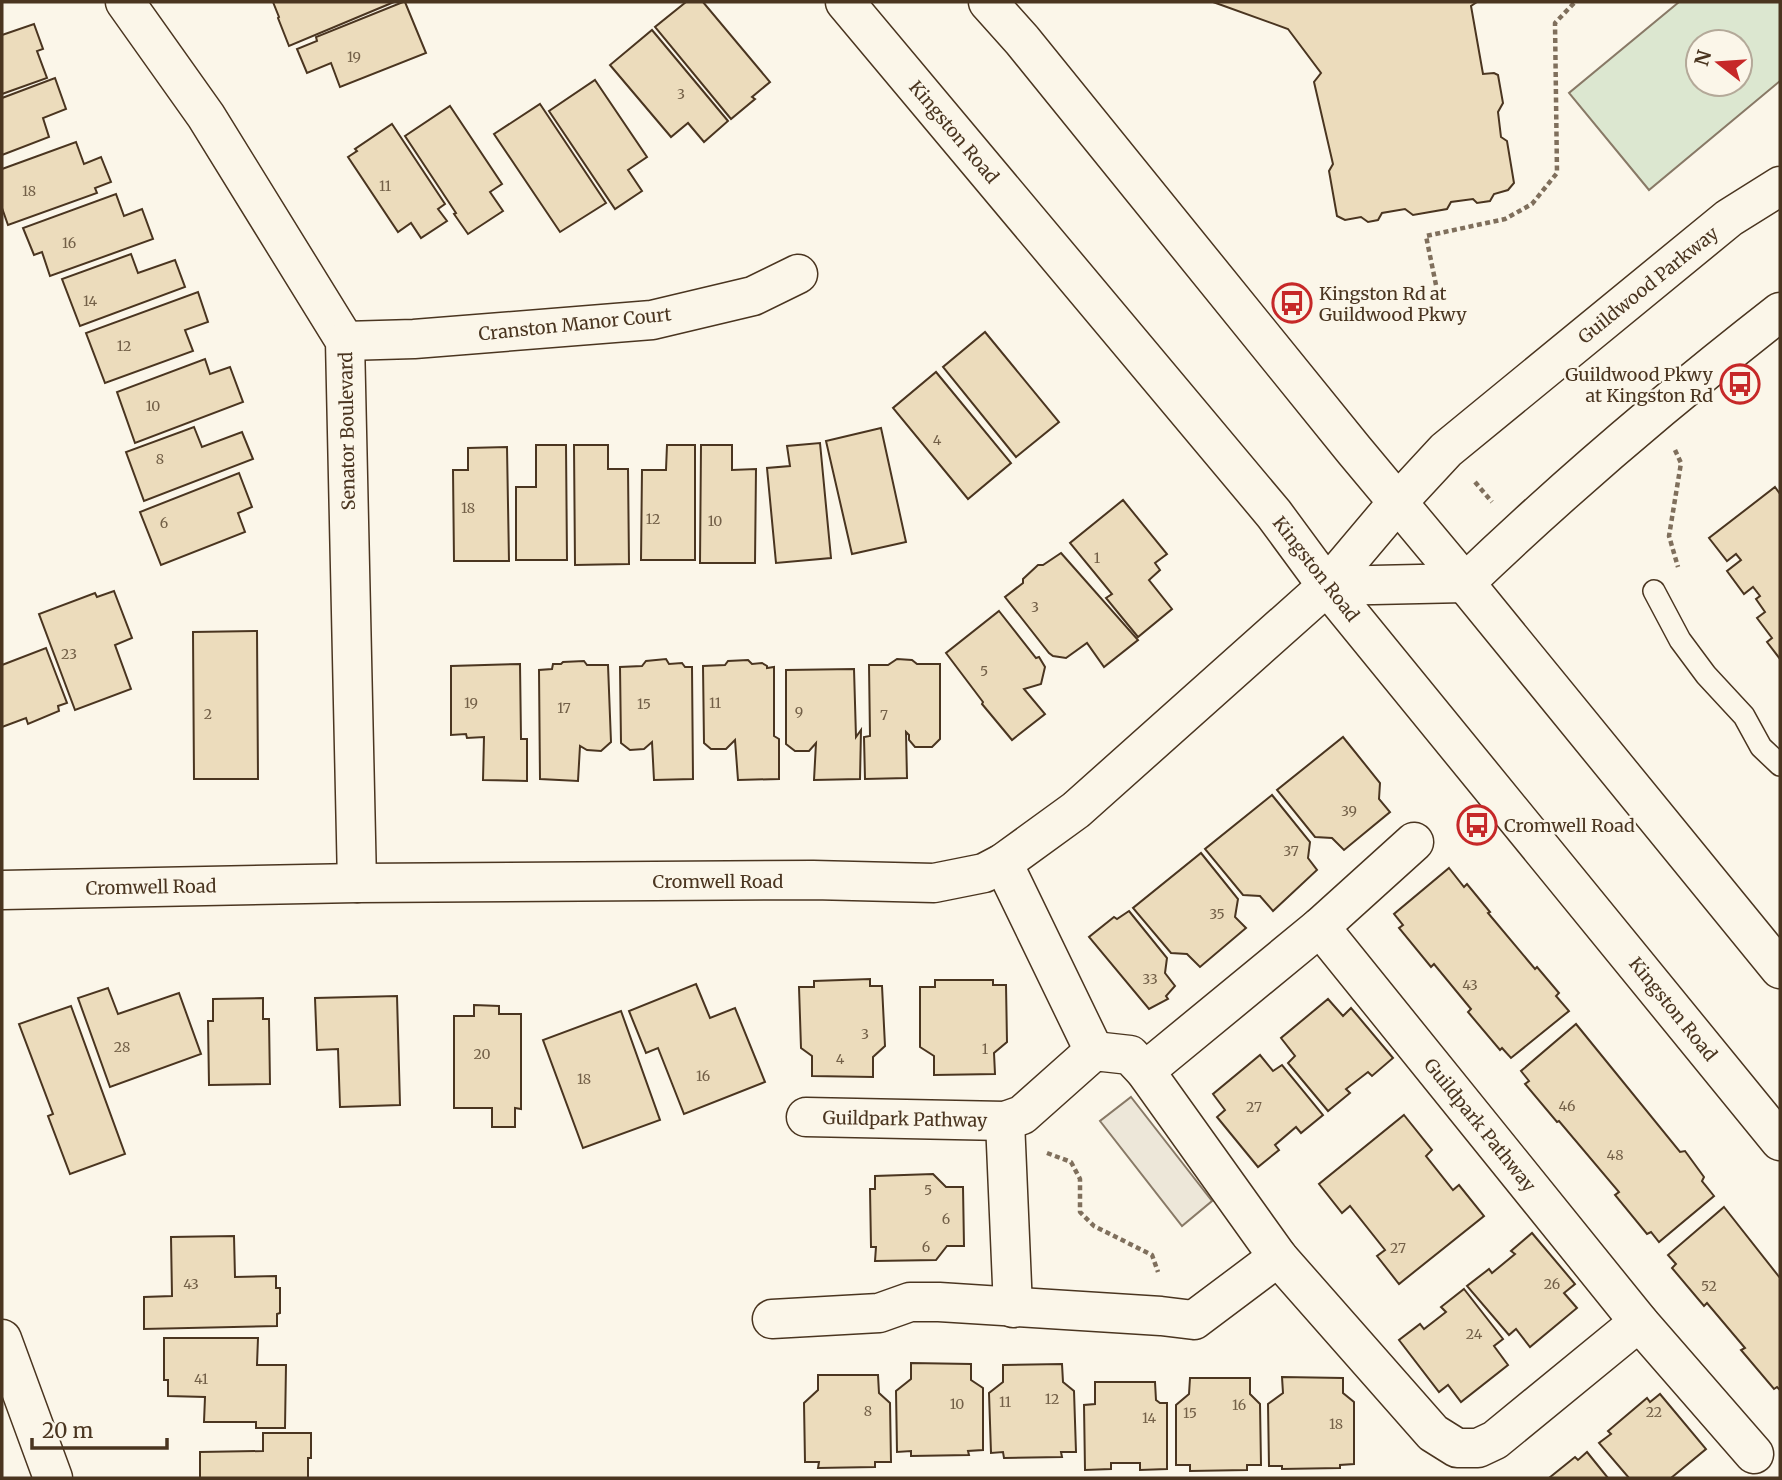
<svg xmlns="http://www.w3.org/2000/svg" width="1782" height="1480" font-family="Merriweather,serif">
<rect width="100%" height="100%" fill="#fbf6e9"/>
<path fill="#dce7d0" stroke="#887966" stroke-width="2" fill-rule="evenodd" d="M1679,2H1780V81L1649,190L1569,93ZM1698,42H1740V84H1698Z"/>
<path fill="#ede7d9" stroke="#887966" stroke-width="2" d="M1131,1097L1212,1201L1182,1226L1100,1121Z"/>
<g fill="#ecdcbc" stroke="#4a3520" stroke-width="2">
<path d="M273,2H394L289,46L278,18L279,17Z"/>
<path d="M403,2H405L426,53L340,87L331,63L307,73L297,49L317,41L316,37Z"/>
<path d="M686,2H703L770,82L752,97L755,99L731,119L655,27Z"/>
<path d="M1213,2H1477L1471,6L1483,74L1494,73L1498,75L1503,103L1498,112L1501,137L1507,141L1514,183L1508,190L1494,194L1490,201L1477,203L1473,199L1451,202L1447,209L1413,215L1405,209L1382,213L1378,220L1368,222L1361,217L1345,220L1337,216L1329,171L1333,164L1314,82L1321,73L1288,29Z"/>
<path d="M34,24L43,49L37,51L47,78L2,94V35Z"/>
<path d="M652,30L728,121L704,142L688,123L671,137L610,65Z"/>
<path d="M55,78L66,109L43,118L49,137L2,155V98Z"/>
<path d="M595,80L647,157L628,170L642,191L615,209L549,111Z"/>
<path d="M540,104L606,203L560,232L494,134Z"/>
<path d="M450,106L502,184L490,192L503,211L468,234L454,214L456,213L405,136Z"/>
<path d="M392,124L445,204L438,209L447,221L421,238L411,223L398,232L348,157L357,151L355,149Z"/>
<path d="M76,142L84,164L101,157L111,182L95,188L97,193L8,225L2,208V169Z"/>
<path d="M116,194L124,216L142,209L153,239L50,276L42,252L34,255L23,228Z"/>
<path d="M131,254L138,273L175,260L185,287L80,326L62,279Z"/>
<path d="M198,292L208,322L185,330L193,351L105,383L86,333Z"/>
<path d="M985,332L1059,422L1016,457L943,367Z"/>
<path d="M205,359L210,374L230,367L243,402L135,443L117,392Z"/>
<path d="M936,372L1011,463L968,499L893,408Z"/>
<path d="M194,427L202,447L242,432L253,459L144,501L126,452Z"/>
<path d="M881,428L906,542L852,554L826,441Z"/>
<path d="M820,443L831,558L776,563L767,468L790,466L787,446Z"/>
<path d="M536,445H566L567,560H516V487H536Z"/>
<path d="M574,445H608V469H628L629,564L575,565Z"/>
<path d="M667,445H695V560H641L642,470H666Z"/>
<path d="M701,445H732V470L756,469L755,563H700Z"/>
<path d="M507,447L509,561H454L453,470H468V448Z"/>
<path d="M239,473L252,507L238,513L245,532L161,565L140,512Z"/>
<path d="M1775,487L1780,494V659L1767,642L1772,638L1757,618L1765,612L1756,599L1760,596L1753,587L1744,594L1727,571L1741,560L1736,554L1727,561L1709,538Z"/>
<path d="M1123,500L1167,554L1155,563L1160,570L1149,580L1172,609L1138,637L1106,598L1112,594L1070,543Z"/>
<path d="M1061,553L1138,640L1104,667L1087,643L1066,658L1053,656L1049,653L1005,597L1023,583V579L1038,565H1043Z"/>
<path d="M114,591L132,638L115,645L131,689L75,710L39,614L95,593L97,597Z"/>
<path d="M999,611L1036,658L1039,657L1045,667L1041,684L1024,689L1045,714L1012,740L982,704L983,702L946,653Z"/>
<path d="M255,631H257L258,779H194L193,632Z"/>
<path d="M46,648L67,703L58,706L59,711L28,724L26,718L2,727V665Z"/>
<path d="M666,659L669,664L682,663L685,667H692L693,779L654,780L652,742L644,749L630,750L621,743L620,667L642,666L646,661Z"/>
<path d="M897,659L912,660L917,664H940V739L932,747H915L909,740V735L906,732L907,778L865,779L864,737L870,736L869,665H888Z"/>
<path d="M748,660L752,664L762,663L767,666V668L774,667V736L779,739V779L738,780L735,740L726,749H711L704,743L703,666L725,665L728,661Z"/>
<path d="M584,661L587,665H608L611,742L601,751L587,750L580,746L578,781L540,779L539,670L552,669L553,664H561L563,662Z"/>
<path d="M520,664L521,739H527V781L483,780L484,737L467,738L466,734L451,735V666Z"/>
<path d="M854,669L856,737L861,730L860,779L814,780L816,743L809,751H795L786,744V670Z"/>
<path d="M1343,737L1380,783L1379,799L1390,812L1344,850L1332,838L1315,837L1277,790Z"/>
<path d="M1272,795L1310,842L1308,858L1317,870L1273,911L1260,896L1243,895L1205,849Z"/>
<path d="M1201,853L1238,899L1235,917L1246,928L1200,967L1187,954L1171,953L1133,908Z"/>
<path d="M1449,868L1464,887L1467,884L1490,912L1488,913L1535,969L1537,967L1559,993L1556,996L1569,1011L1511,1058L1502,1048L1500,1050L1468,1012L1471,1009L1434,964L1431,967L1399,928L1403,925L1394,914Z"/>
<path d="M1129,911L1167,958L1165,973L1175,986L1166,996L1168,999L1149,1009L1089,937L1114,917L1117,919Z"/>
<path d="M870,979V986H882L885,1046L873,1057V1077L812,1076V1056L801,1048L799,987H814V981Z"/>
<path d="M935,980H993V985H1006L1007,1042L994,1053L995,1074L934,1075V1056L920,1047V987H935Z"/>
<path d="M696,984L710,1018L735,1008L765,1082L684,1114L658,1048L646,1053L629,1011Z"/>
<path d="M108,988L118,1014L179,993L201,1054L110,1087L78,998Z"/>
<path d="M397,996L400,1105L340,1107L338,1049L317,1050L315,998Z"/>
<path d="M263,998V1019H269L270,1084L209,1085L208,1021H213V999Z"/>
<path d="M1328,999L1343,1016L1351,1008L1393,1058L1372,1076L1368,1072L1346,1089L1350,1093L1328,1111L1288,1063L1295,1056L1281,1038Z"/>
<path d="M474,1005L499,1006V1014H521V1109L515,1108V1127H492V1108H454V1016H474Z"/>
<path d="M71,1006L125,1154L70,1174L48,1116L53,1114L19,1024Z"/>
<path d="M621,1011L660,1120L583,1148L543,1040Z"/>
<path d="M1576,1024L1680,1152L1685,1151L1704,1177L1702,1181L1714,1196L1659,1242L1651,1232L1647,1234L1615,1195L1619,1192L1559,1121L1557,1122L1525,1084L1529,1081L1521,1071Z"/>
<path d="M1260,1055L1273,1071L1282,1065L1323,1115L1301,1133L1296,1127L1275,1145L1279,1150L1258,1167L1217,1117L1225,1110L1213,1094Z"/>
<path d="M1404,1115L1432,1150L1426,1156L1453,1190L1459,1185L1484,1216L1399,1284L1377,1256L1385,1250L1350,1206L1342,1213L1319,1184Z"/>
<path d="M933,1174L946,1187H963L964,1246H947L936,1260L875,1261L876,1247H871L870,1189H875V1176Z"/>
<path d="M1724,1207L1780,1278V1390L1777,1387L1774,1389L1741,1350L1745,1348L1707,1303L1704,1306L1672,1268L1676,1264L1668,1255Z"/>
<path d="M1532,1233L1575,1284L1564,1293L1577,1308L1530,1347L1516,1329L1509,1335L1467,1286L1489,1269L1492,1273L1515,1254L1511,1251Z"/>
<path d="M234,1236L235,1277L276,1276V1288H280V1313L277,1314V1326L144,1329V1297L172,1296L171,1237Z"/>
<path d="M1464,1289L1503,1339L1494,1346L1508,1365L1461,1402L1448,1385L1439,1392L1399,1340L1420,1324L1424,1329L1446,1312L1441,1307Z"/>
<path d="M164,1338H258L257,1365H286L285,1428H256V1422H204L205,1397L168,1396V1380H164Z"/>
<path d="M911,1363L971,1364V1380L983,1388V1450L968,1451L969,1455L911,1456V1451L897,1452L896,1391L911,1379Z"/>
<path d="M1062,1364L1063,1382L1074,1391L1076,1452H1061L1062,1457L1004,1458L1003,1452L991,1453L989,1393L1003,1382V1365Z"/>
<path d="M818,1375H878L879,1393L890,1403L891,1462H875V1467L818,1468L819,1462H805L804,1403L818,1390Z"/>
<path d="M1282,1377L1343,1378V1393L1354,1402V1464L1340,1465V1468L1282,1469V1466H1269L1268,1404L1283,1393Z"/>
<path d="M1190,1378H1250V1394L1260,1404L1261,1465H1247V1470L1190,1471V1465H1176V1405L1189,1394Z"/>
<path d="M1095,1382H1155L1156,1400L1160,1403H1167V1469L1140,1470V1463H1111V1469L1085,1470L1084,1405L1095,1404Z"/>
<path d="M1660,1394L1706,1449L1671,1478H1629L1599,1443L1611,1434L1608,1431L1647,1398L1650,1402Z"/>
<path d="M263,1433H311V1458H308V1478H200V1452L263,1451Z"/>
<path d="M1587,1452L1608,1478H1549L1575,1457L1578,1460Z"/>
</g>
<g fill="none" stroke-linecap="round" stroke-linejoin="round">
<g stroke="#4a3520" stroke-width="24">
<path id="lane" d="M1654,591L1680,640L1706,675L1744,716L1761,747L1780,765"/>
</g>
<g stroke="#4a3520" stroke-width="41">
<g id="street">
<path d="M125,2L206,116L345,341L357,883"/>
<path d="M345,341L414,339L652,320L753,296L798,274"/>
<path d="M1003,863L1094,1051"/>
<path d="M2,890L357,883L813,880L934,883L984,873L1003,863L1076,810L1327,586"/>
<path d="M1320,927L1639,1322L1754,1454"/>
<path d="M1145,1071L1320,927L1414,842"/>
<path d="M806,1117L1005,1121L1022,1115L1094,1051L1130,1055L1145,1071L1278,1257L1433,1433L1457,1448H1478L1495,1440L1639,1322"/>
<path d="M1005,1121L1013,1308"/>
<path d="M772,1319L879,1313L910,1302H939L1161,1316L1194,1320L1278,1257"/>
<path d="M2,1339L53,1478"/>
</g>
</g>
<g stroke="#4a3520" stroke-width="41">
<g id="secondary">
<path d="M1327,586L1397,503L1446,450L1729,218L1780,186"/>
<path d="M1327,586L1465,583C1565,487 1671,397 1780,312"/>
</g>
</g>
<g stroke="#4a3520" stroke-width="41">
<g id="primary">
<path d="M845,2L1274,514L1327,586L1780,1141"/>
<path d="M988,2L1022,40L1354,450L1465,583L1780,969"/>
</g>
</g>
<g stroke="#7f6f5c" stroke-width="4.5" stroke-dasharray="5 3.5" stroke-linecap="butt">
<path d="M1436,285L1426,236L1505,219L1532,204L1557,173L1555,23L1575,2"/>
<path d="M1675,450L1681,463L1669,536L1678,567"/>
<path d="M1475,482L1492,502"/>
<path d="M1047,1153L1071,1162L1080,1179V1212L1094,1226L1152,1255L1158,1272"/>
</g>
<use href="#lane" stroke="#fbf6e9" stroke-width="21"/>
<use href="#street" stroke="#fbf6e9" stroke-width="38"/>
<use href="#secondary" stroke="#fbf6e9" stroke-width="38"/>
<use href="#primary" stroke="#fbf6e9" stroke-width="38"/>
</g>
<defs>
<g id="bus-ring" transform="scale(2.0125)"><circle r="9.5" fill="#fbf6e9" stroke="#c62828" stroke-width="1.5"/><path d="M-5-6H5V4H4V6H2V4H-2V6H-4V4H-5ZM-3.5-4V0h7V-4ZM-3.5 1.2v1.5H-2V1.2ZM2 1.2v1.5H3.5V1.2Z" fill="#c62828"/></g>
</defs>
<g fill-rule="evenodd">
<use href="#bus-ring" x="1292" y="303"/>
<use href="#bus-ring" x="1740" y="384"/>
<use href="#bus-ring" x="1477" y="825"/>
</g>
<g text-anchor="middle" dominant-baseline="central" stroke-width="5" stroke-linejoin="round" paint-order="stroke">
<g font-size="14" fill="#725f47">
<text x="354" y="57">19</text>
<text x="681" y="94">3</text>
<text x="385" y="186">11</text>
<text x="29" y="191">18</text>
<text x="69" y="243">16</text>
<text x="90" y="301">14</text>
<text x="124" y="346">12</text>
<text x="153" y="406">10</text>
<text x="937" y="440">4</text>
<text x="160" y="459">8</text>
<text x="468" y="508">18</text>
<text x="653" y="519">12</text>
<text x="715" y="521">10</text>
<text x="164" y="523">6</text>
<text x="1097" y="558">1</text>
<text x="1035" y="607">3</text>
<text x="69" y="654">23</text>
<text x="984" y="671">5</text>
<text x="471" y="703">19</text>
<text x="715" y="703">11</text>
<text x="644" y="704">15</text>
<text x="564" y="708">17</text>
<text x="799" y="712">9</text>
<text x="208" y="714">2</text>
<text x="884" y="715">7</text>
<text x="1349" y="811">39</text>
<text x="1291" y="851">37</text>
<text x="1217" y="914">35</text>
<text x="1150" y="979">33</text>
<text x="1470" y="985">43</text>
<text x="865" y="1034">3</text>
<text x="122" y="1047">28</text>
<text x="985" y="1049">1</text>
<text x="482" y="1054">20</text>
<text x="840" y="1059">4</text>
<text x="703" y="1076">16</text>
<text x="584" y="1079">18</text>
<text x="1567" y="1106">46</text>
<text x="1254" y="1107">27</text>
<text x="1615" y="1155">48</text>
<text x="928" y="1190">5</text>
<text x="946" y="1219">6</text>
<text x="926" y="1247">6</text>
<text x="1398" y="1248">27</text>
<text x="191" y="1284">43</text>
<text x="1552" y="1284">26</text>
<text x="1709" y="1286">52</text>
<text x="1474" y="1334">24</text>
<text x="201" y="1379">41</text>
<text x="1052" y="1399">12</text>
<text x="1005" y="1402">11</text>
<text x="957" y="1404">10</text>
<text x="1239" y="1405">16</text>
<text x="868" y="1411">8</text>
<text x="1654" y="1412">22</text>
<text x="1190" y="1413">15</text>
<text x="1149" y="1418">14</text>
<text x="1336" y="1424">18</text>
</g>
<g font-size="18" fill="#4a3520" stroke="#fbf6e9">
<text transform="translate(954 132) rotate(50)">Kingston Road</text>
<text transform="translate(1648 285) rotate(-39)">Guildwood Parkway</text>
<text transform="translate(575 324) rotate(-6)">Cranston Manor Court</text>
<text transform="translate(347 431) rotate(-91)">Senator Boulevard</text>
<text transform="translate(1316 569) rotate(52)">Kingston Road</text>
<text x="718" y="881">Cromwell Road</text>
<text transform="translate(151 887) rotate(-1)">Cromwell Road</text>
<text transform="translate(1673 1009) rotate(51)">Kingston Road</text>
<text transform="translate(905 1119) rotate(1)">Guildpark Pathway</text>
<text transform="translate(1480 1125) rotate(51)">Guildpark Pathway</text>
</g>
<g font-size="18" fill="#4a3520" stroke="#fbf6e9" text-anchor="start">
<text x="1319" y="293">Kingston Rd at<tspan x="1319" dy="21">Guildwood Pkwy</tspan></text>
<text x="1713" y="374" text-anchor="end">Guildwood Pkwy<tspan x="1713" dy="21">at Kingston Rd</tspan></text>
<text x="1504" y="825">Cromwell Road</text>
</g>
</g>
<rect width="1782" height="1480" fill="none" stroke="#4a3520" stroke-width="7"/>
<g transform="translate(1719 63) rotate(287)"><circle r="33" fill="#fbf6e9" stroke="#b4a999" stroke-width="2"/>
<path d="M0-5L12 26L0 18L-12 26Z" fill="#c62828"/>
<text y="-10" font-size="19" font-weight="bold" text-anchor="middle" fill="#4a3520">N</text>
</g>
<path d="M32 1438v10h135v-10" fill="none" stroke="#4a3520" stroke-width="3.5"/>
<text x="42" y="1438" font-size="21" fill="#4a3520" stroke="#fbf6e9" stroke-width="5" paint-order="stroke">20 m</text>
</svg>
